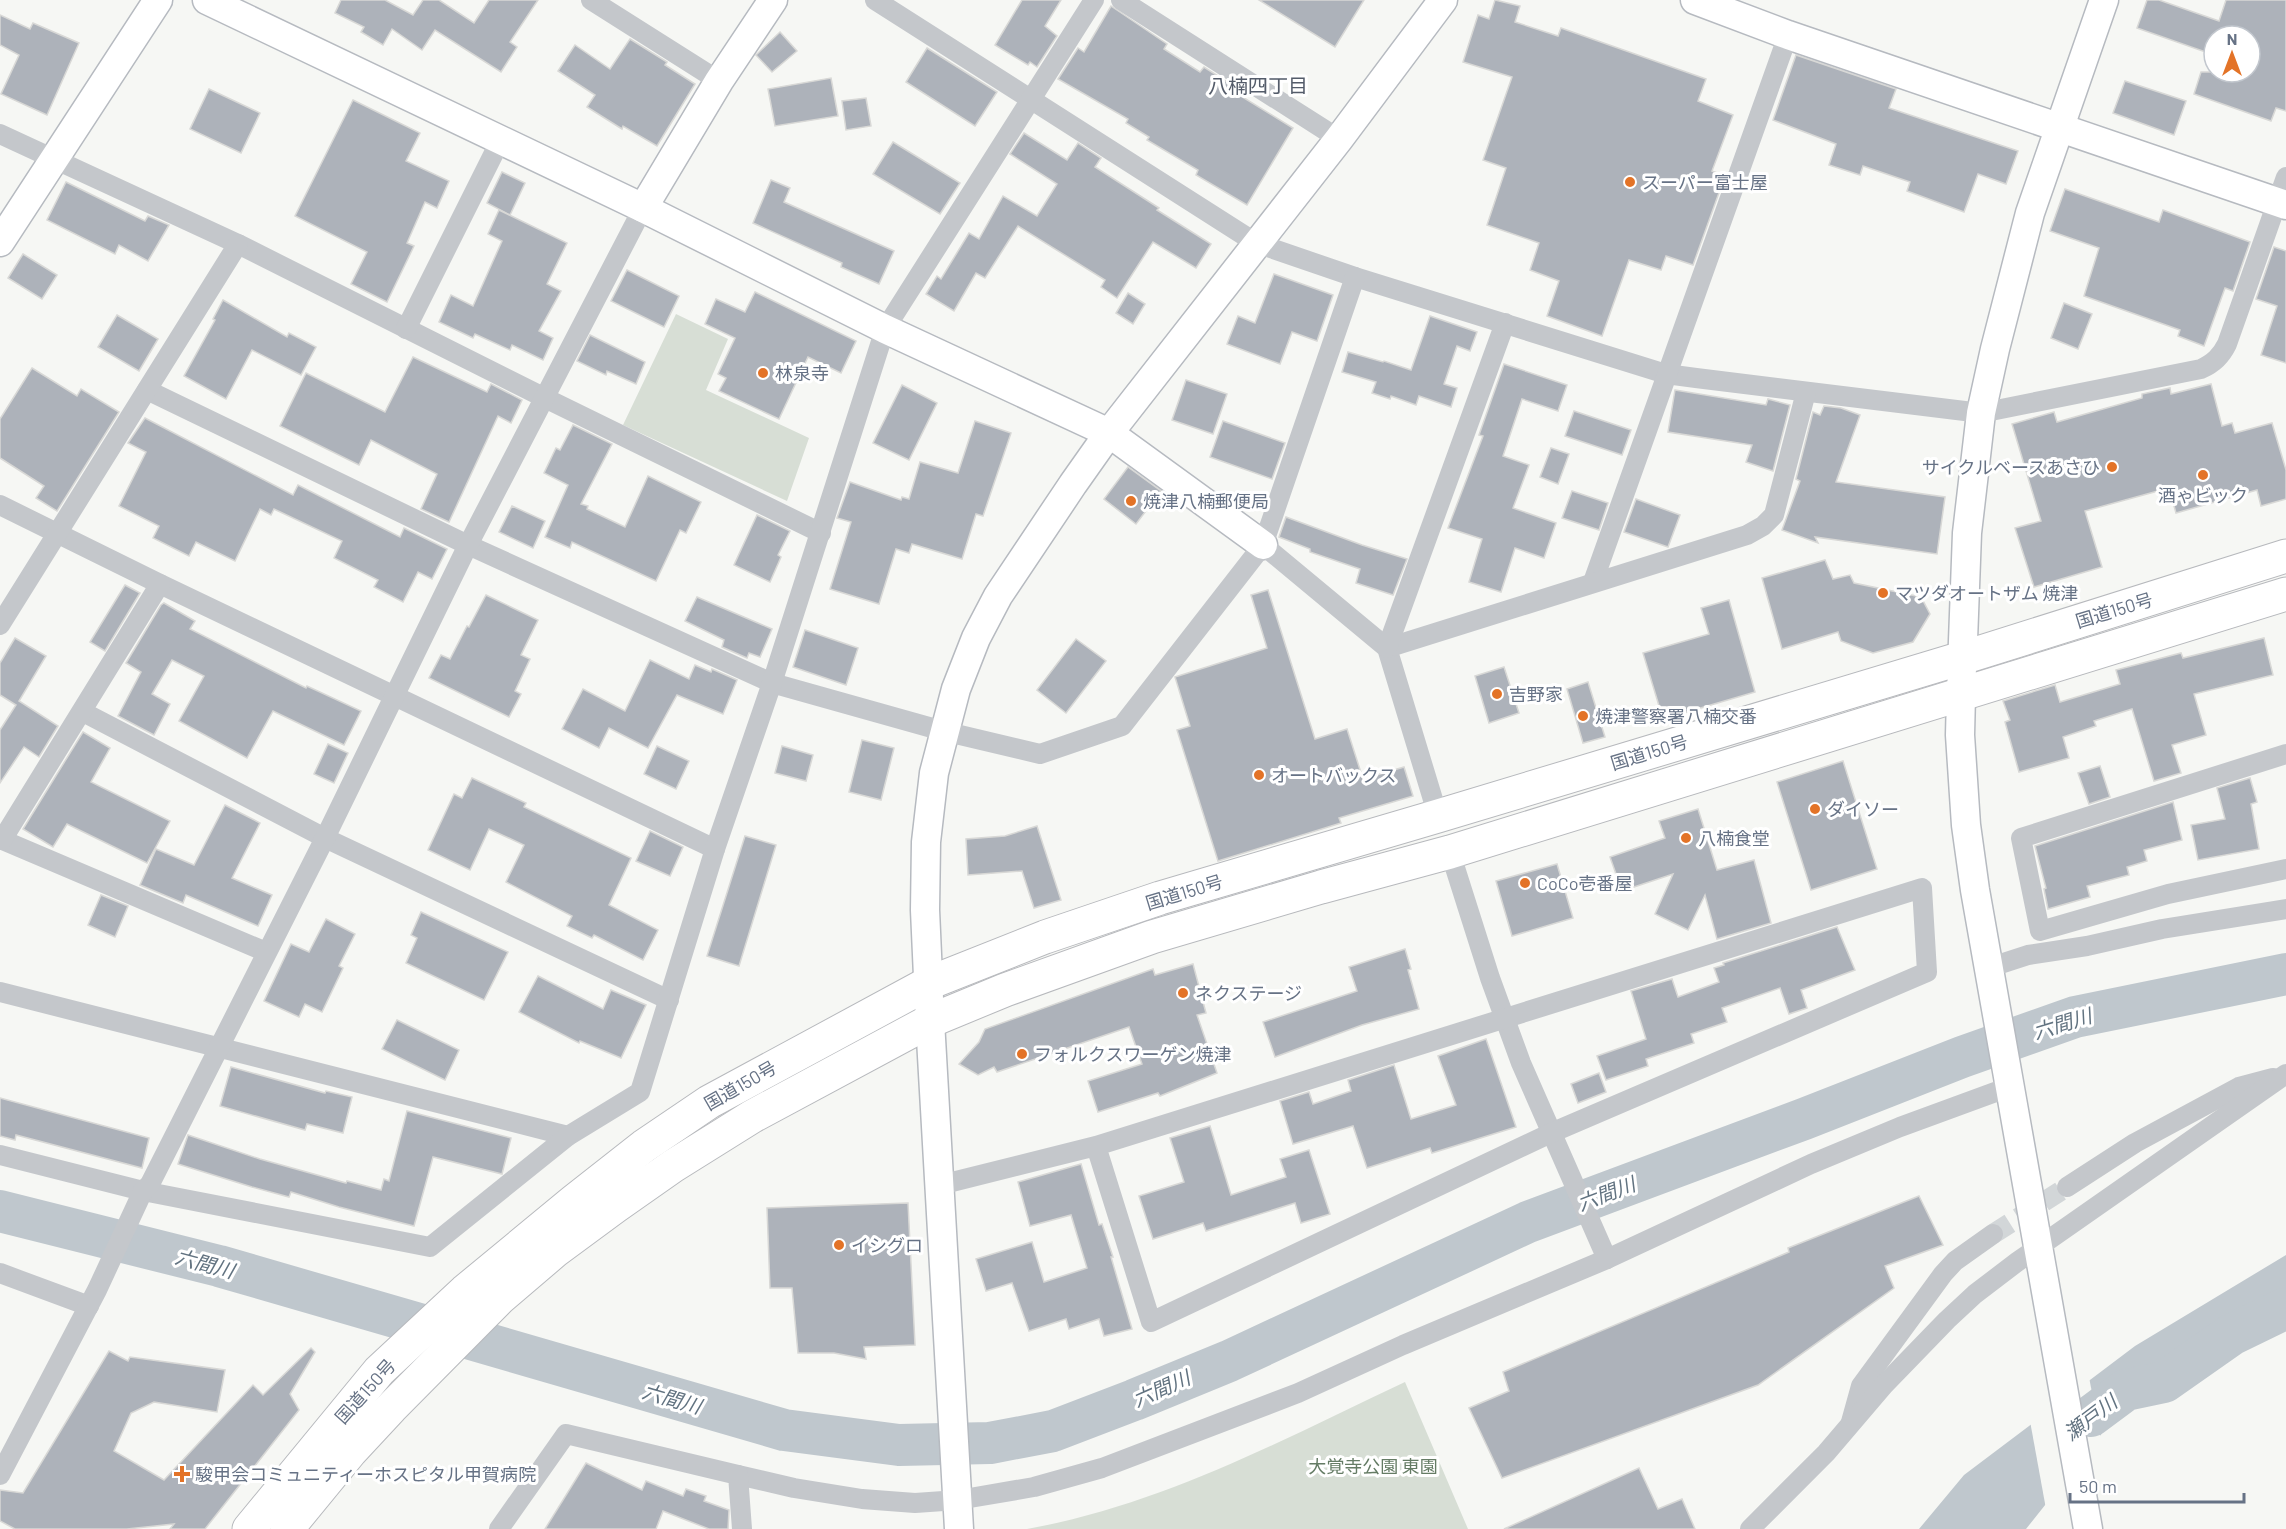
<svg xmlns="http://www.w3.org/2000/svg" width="2286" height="1529" font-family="Barlow,'Noto Sans JP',sans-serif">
<rect width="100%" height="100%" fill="#f6f7f4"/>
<g fill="#d7ded5">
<path d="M676,314L728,339L706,390L809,438L787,501L623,425Z"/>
<path d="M1405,1382L1468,1529H1027C1162,1505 1282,1440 1405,1382Z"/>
</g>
<path fill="#bfc7cd" d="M2286,1255V1312L2138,1388L2026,1529H1919L1964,1475L2135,1346Z"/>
<path fill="#f6f7f4" d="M2089,1377L2101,1440L2046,1509L2030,1421Z"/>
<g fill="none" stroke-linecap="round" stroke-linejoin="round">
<g stroke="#bfc7cd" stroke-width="42">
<path d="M0,1211L219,1266L784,1430L899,1445L990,1443L1053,1431L1134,1400L1229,1361L1528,1222L1804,1119L1962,1057L2075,1017L2286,974"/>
<path d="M2091,1416L2126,1390L2164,1382L2231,1335L2286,1308"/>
</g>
</g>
<g fill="#adb2ba" stroke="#d8d8d6" stroke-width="1.5">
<path d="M341,0H385L413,15L423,0H439L474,23L489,0H538L510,42L517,47L501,72L435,30L422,50L392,29L383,45L361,32L364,27L335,13Z"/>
<path d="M1022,0H1061L1045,26L1057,36L1037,67L1030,62L1028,65L995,45Z"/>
<path d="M1259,0H1364L1335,47Z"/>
<path d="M1495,0L1520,6L1515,22L1558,36L1561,28L1706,79L1698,101L1733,115L1712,171L1725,176L1693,265L1666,256L1661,270L1629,260L1602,336L1547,316L1559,281L1530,270L1539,243L1487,225L1506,168L1483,160L1512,77L1463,62L1478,15L1489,19Z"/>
<path d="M2147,0H2159L2219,21L2226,0H2286V111L2276,108L2271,121L2194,94L2201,72H2250V36H2214V55L2137,28Z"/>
<path d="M1111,6L1167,44L1164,49L1200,72L1204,67L1246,94L1244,98L1293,128L1247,205L1196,175L1198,170L1147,140L1149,137L1126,123L1128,119L1058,79L1078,48L1084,52Z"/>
<path d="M0,15L30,29L33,23L79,43L47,115L1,94L19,55L0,45Z"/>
<path d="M780,32L797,51L772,72L756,55Z"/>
<path d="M630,39L667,62L665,65L695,84L657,146L623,126L622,129L587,107L595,95L558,71L575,45L610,69Z"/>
<path d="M927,48L997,92L975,126L906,82Z"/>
<path d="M1796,55L1896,89L1889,108L2018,151L2006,184L1978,174L1964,212L1907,191L1910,182L1863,166L1860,175L1829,165L1836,144L1773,120Z"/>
<path d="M831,78L838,116L775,126L768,89Z"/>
<path d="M2125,81L2186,101L2174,135L2113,113Z"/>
<path d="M209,89L260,113L241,153L190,129Z"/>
<path d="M866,98L871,126L846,130L842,101Z"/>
<path d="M353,100L420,133L406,161L449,181L437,208L425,202L407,243L414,246L387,302L351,284L367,252L295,216Z"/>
<path d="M1024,133L1067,160L1078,143L1101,158L1095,167L1159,208L1157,210L1211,244L1196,268L1153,242L1117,298L1101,287L1105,280L1018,226L985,278L976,273L954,311L926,294L937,276L941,279L969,233L979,239L1003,196L1037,216L1057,184L1010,154Z"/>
<path d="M893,142L960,183L940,214L873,174Z"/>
<path d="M502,172L525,183L510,215L487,203Z"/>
<path d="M771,180L790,188L784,202L894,251L879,284L841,267L842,263L753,223Z"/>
<path d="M66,182L145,221L148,216L169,225L148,261L119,245L115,254L47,220Z"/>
<path d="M2065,189L2159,222L2163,210L2250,242L2233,291L2225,288L2204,346L2178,336L2180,330L2084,296L2099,248L2050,231Z"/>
<path d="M499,210L567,243L547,284L561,291L539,331L553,338L543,360L512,345L510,350L475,334L473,338L439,322L451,295L473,306L502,241L488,234Z"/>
<path d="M2274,247L2286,251V363L2261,355L2277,306L2256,299Z"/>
<path d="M23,254L57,275L42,299L8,278Z"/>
<path d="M627,270L679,296L664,327L611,301Z"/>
<path d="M1274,274L1333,295L1317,341L1292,332L1280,364L1227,344L1238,316L1255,323Z"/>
<path d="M755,292L856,341L841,373L808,357L779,419L719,391L726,378L718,374L735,338L705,324L716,299L745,312Z"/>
<path d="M1128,293L1145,304L1133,324L1116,313Z"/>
<path d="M223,300L287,337L289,333L316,347L301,375L252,350L226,399L184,376L215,320L213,319Z"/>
<path d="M2064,303L2092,314L2078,349L2051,338Z"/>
<path d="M117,315L158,339L139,371L98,347Z"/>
<path d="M1430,316L1477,332L1470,351L1457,346L1444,384L1457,388L1451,407L1419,396L1416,405L1391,396L1390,399L1372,393L1376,382L1342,372L1348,352L1383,362L1384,361L1411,370Z"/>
<path d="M590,335L645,362L636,384L607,371L606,375L577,361Z"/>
<path d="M413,357L487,392L491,384L522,400L511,423L498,416L449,522L421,509L437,474L371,440L359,465L280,426L306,373L385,412Z"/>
<path d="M1504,364L1567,385L1558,411L1522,399L1503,456L1529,465L1513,508L1556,523L1544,558L1515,548L1501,592L1469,582L1482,539L1448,528L1483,436L1479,435Z"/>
<path d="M32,368L77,396L81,389L119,412L57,511L36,498L44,486L0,458V419Z"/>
<path d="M1186,380L1227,394L1213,434L1172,420Z"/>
<path d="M2211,384L2222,426L2232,423L2235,433L2272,423L2286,470V499L2261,506L2257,490L2176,513L2169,488L2085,511L2102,567L2034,587L2015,528L2041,521L2012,424L2054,412L2057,422L2142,398V394L2170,388L2171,394Z"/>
<path d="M902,385L937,403L909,460L873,443Z"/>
<path d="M1675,390L1766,405L1768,399L1790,405L1773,471L1746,462L1752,445L1668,432Z"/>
<path d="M1824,406L1841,408L1860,415L1836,482L1945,497L1937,554L1815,537L1818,543L1782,530L1800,481L1796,479L1813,412L1820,415Z"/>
<path d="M1574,411L1631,430L1622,455L1565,436Z"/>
<path d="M145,418L293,495L298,485L400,537L404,528L447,549L432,579L418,572L403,602L374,587L378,580L334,558L342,541L274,509L271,515L260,509L235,561L196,542L189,556L153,538L159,526L119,506L146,452L128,443Z"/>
<path d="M975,421L1011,433L983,516L976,514L962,559L912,544L909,553L896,549L879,604L830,589L851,522L837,518L850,482L901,500L902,497L909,499L920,462L958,473Z"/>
<path d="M1223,421L1285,443L1272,479L1210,457Z"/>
<path d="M573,425L612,444L581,504L588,506L587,509L625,527L648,476L701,502L686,533L680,530L656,581L572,542L570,548L545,537L568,485L544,473L556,448L560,450Z"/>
<path d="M1551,448L1569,454L1558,484L1540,477Z"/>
<path d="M1128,467L1161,491L1136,524L1104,499Z"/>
<path d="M1572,491L1608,503L1599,530L1562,518Z"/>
<path d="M1636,499L1680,515L1668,547L1624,532Z"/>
<path d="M512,506L545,521L533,548L499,532Z"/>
<path d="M757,515L790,531L778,555L781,557L770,582L734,565Z"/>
<path d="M1286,517L1362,545L1407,559L1393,595L1356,583L1360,569L1310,552V549L1279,537Z"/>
<path d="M1825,560L1833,579L1850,575L1854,583L1921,597L1930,614L1913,642L1873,653L1841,641L1838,632L1782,649L1762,578Z"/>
<path d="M125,585L140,593L105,651L90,642Z"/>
<path d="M1268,590L1315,739L1347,729L1363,779L1404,767L1413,796L1339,818L1341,823L1218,861L1177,730L1190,726L1175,677L1267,648L1251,595Z"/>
<path d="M486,595L538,620L521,655L530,659L515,691L521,694L509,717L429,678L441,655L450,659L467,626L469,627Z"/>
<path d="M697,597L772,629L760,657L749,653L747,658L722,647L724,640L685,621Z"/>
<path d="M1729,600L1755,692L1663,719L1643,653L1709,634L1701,608Z"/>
<path d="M164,603L195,621L190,629L306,688L307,686L361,711L344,745L273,711L247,758L179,721L204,676L172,660L152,694L170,704L154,735L118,716L141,672L126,663L161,605Z"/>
<path d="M805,630L858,648L846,685L793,667Z"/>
<path d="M15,638L46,656L19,701L58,726L39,757L24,747L0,783V730L16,705L0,695V663Z"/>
<path d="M2264,638L2273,675L2194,694L2206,735L2172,745L2181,773L2154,781L2132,709L2094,721L2096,726L2063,737L2069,758L2019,772L2005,722L2010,720L2003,701L2055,685L2060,702L2120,684L2116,670L2181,653L2183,658Z"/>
<path d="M1076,639L1106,661L1066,713L1037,690Z"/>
<path d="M650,660L689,679L695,665L711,672L712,669L737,680L723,714L677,695L648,748L609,728L599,748L562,729L583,689L625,711Z"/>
<path d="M1504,667L1519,713L1489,723L1475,676Z"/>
<path d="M1588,682L1605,737L1583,743L1567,689Z"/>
<path d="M83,732L110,748L91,782L170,821L147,863L67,824L53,847L23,829Z"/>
<path d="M862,740L894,748L881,800L849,792Z"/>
<path d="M328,744L348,753L334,783L314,774Z"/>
<path d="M657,746L689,761L676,789L644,774Z"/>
<path d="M782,746L813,755L806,781L775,773Z"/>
<path d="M1843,761L1877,869L1811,890L1777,782Z"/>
<path d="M2100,766L2110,797L2089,804L2078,773Z"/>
<path d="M472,778L526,803L524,807L631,858L609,905L658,930L643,960L594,935L592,938L567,926L572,916L506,882L524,845L489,829L470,870L428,850L454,794L462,798Z"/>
<path d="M2250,778L2257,802L2251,804L2259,849L2198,860L2191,825L2225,819L2217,788Z"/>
<path d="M2173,802L2182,840L2144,850L2147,861L2127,867L2129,875L2087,886L2090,897L2048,909L2044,889L2046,888L2035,846Z"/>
<path d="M225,805L260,823L232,878L272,895L258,926L186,895L183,903L140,885L156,849L194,865Z"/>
<path d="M1698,809L1717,870L1754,860L1771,923L1717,939L1705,895L1688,930L1655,914L1673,874L1622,891L1610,857L1665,838L1659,821Z"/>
<path d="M1037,826L1061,900L1034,908L1022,871L968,875L966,839L1005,836Z"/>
<path d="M650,831L683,847L670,876L636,861Z"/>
<path d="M745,836L776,845L739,966L707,956Z"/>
<path d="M1557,864L1573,918L1512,936L1496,881Z"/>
<path d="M101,895L128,906L115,937L88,925Z"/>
<path d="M421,912L508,952L484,1000L406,963L417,938L411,935Z"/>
<path d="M326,919L355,934L339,966L343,968L322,1012L305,1004L299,1017L264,1001L291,944L309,952Z"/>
<path d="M1837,927L1855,970L1801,990L1807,1008L1789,1014L1780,988L1722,1008L1727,1022L1691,1034L1694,1043L1646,1059L1648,1066L1606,1080L1597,1056L1646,1039L1631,991L1672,979L1678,997L1719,982L1714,968L1724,965L1723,963Z"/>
<path d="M1405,949L1411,969L1408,970L1419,1009L1362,1025L1275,1057L1263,1022L1357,991L1349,967Z"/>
<path d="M1193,964L1206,1013L1197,1015L1217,1073L1160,1096L1158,1093L1098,1112L1088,1081L1142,1064L1129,1027L997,1072L994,1067L978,1075L959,1064L979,1042L985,1029L1153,969L1155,975Z"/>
<path d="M538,976L603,1009L611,990L646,1005L621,1058L580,1041L579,1043L519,1012Z"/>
<path d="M397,1020L459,1050L445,1080L382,1049Z"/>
<path d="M1486,1039L1516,1127L1432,1153L1430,1148L1367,1168L1353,1126L1293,1144L1280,1101L1309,1092L1313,1104L1351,1091L1348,1080L1394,1065L1411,1119L1456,1105L1438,1056Z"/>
<path d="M231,1067L325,1093L326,1091L352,1097L343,1133L307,1124L305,1130L220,1106Z"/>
<path d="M1599,1073L1606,1092L1578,1103L1571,1084Z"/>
<path d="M0,1098L149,1138L142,1168L16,1135L15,1140L0,1136Z"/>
<path d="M407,1111L511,1138L502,1174L433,1157L414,1226L339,1207L291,1192L289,1197L252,1187L178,1164L188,1135L260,1159L346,1183L347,1181L381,1190L384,1179L389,1181Z"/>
<path d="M1210,1126L1231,1195L1286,1177L1280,1159L1309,1150L1330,1214L1301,1223L1295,1203L1206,1231L1203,1223L1153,1239L1139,1196L1184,1182L1170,1138Z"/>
<path d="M1081,1164L1099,1225L1102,1224L1113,1257H1111L1132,1329L1104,1336L1099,1319L1069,1329L1066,1319L1029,1331L1012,1283L986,1291L976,1259L1032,1242L1044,1282L1087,1268L1071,1215L1030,1226L1018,1182Z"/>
<path d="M1919,1196L1943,1245L1885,1266L1894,1288L1758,1385L1502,1478L1469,1408L1509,1391L1503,1372L1789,1252L1788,1248Z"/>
<path d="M908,1203L915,1345L864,1347L866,1359L834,1353H798L792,1288H770L767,1208Z"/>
<path d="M311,1348L315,1352L290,1394L299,1410L205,1529H170L174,1524L127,1529H15L0,1521V1490L23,1493L109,1351L128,1361L130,1357L225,1370L217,1412L154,1402L131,1413L114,1451L164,1480L253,1385L263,1395Z"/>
<path d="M586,1463L642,1490L646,1481L683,1496L686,1489L706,1496L704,1501L729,1510L728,1529H709L663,1511L656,1529H545Z"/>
<path d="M1639,1468L1658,1509L1682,1499L1695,1529H1504Z"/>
</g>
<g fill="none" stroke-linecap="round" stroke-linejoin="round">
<path stroke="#d2d6d8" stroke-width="20" stroke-dasharray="20 10" stroke-linecap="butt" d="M1993,1234L2067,1187"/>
<g stroke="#b6bac0" stroke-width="31">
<g id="secondary">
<path d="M207,0L643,208L885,329L1109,433L1263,545"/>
<path d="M1695,0L1788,35L2286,205"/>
<path d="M643,208L719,81L773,0"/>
<path d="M0,242L158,0"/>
<path d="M959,1529L930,1021L925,910L926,842L934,773L956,689L976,638L998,596L1073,484L1109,433L1339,139L1443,0"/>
<path d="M2088,1529L1975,890L1966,825L1960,735L1961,695L1967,533L1981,413L1995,349L2030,213L2104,0"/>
</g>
</g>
<g stroke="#b7b9bd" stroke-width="35">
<g id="highway">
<path d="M249,1529L379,1371L465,1291L574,1201L644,1146L709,1102L929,983L1045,937L1160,898L1438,816L1962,658L2286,556"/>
<path d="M287,1529L351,1451L391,1408L500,1298L555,1251L616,1206L673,1166L753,1116L930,1021L1005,990L1152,937L1321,887L1450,852L2286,594"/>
</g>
</g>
<g stroke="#c4c7cb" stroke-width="20">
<path d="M591,0L719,81"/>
<path d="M875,0L1256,243L1355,277L1666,374L1696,378L1981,413L2201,369C2214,363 2221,356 2227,344L2286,177"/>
<path d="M1121,0L1339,139"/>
<path d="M0,134L238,244L545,398L821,533"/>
<path d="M406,329L500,141"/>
<path d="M147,390L468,545L772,683L943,731L1040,754L1122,726L1263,545L1355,277"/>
<path d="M0,505L160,584L715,849"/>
<path d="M1263,545L1387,648L1438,816"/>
<path d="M1593,582L1788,35"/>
<path d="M0,625L238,244"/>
<path d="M1387,648L1747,535L1763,526L1774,515L1806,392"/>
<path d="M1387,648L1505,323"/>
<path d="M83,712L325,838L669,1000"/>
<path d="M2286,754L2021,838L2040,931L2168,894L2286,869"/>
<path d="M0,839L266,952"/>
<path d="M2,840L160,584"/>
<path d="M1450,852L1490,978L1521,1063L1607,1259"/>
<path d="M1988,968L2028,955L2087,946L2162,929L2286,909"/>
<path d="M0,992L568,1136"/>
<path d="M0,1155L143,1191L430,1247L568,1136L640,1092L715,849L772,683L885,329L1094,0"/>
<path d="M940,1185L1096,1146L1922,888L1927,972L1551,1133L1151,1322L1096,1146"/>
<path d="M2067,1187L2135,1143L2239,1087L2273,1078"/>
<path d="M0,1273L89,1306"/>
<path d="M1851,1422L1861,1386L1943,1274L1955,1261L1993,1234"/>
<path d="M0,1475L97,1290L143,1191L150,1184L325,838L468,545L643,208"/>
<path d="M738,1475L794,1488L862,1499L915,1503L958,1500L1034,1487L1102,1468L1298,1393L1403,1345L1607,1259L1811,1164L1900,1127L2009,1087"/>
<path d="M499,1529L566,1434L738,1475L742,1529"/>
<path d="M1750,1529L1826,1453L1884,1385L1947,1320L1975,1294L2017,1262L2286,1074"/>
</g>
<use href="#secondary" stroke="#fff" stroke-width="28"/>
<use href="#highway" stroke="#fff" stroke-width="33"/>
</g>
<g fill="#e37327" stroke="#fff" stroke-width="2">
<circle cx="1630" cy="182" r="6"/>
<circle cx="763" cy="373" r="6"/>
<circle cx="2112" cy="467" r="6"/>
<circle cx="2203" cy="475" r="6"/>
<circle cx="1131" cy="501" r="6"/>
<circle cx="1883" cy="593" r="6"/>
<circle cx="1497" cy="694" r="6"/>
<circle cx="1583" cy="716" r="6"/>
<circle cx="1259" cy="775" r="6"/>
<circle cx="1815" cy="809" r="6"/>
<circle cx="1686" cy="838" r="6"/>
<circle cx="1525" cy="883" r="6"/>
<circle cx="1183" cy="993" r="6"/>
<circle cx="1022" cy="1054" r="6"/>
<circle cx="839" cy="1245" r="6"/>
<path d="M179 1465h6v6h6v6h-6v6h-6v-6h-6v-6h6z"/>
</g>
<g text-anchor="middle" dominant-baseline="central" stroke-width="6" stroke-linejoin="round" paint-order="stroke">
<g font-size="18" fill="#667285" stroke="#fff" text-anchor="start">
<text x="1642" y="182">スーパー富士屋</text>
<text x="775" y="373">林泉寺</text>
<text x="2100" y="467" text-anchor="end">サイクルベースあさひ</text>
<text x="2203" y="495" text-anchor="middle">酒ゃビック</text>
<text x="1143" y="501">焼津八楠郵便局</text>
<text x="1895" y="593">マツダオートザム 焼津</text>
<text x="1509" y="694">吉野家</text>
<text x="1595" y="716">焼津警察署八楠交番</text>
<text x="1271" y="775">オートバックス</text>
<text x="1827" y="809">ダイソー</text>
<text x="1698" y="838">八楠食堂</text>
<text x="1537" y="883">CoCo壱番屋</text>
<text x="1195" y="993">ネクステージ</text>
<text x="1034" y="1054">フォルクスワーゲン焼津</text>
<text x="851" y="1245">イシグロ</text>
<text x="195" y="1474">駿甲会コミュニティーホスピタル甲賀病院</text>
</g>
<g font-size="18" fill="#667285" stroke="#fff">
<text transform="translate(2114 610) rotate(-17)">国道150号</text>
<text transform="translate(1649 752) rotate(-17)">国道150号</text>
<text transform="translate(1184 892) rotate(-17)">国道150号</text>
<text transform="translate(740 1085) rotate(-30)">国道150号</text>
<text transform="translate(365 1391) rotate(-48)">国道150号</text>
</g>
<g font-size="18" fill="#657c65" stroke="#fff">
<text x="1373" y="1466">大覚寺公園 東園</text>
</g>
<g font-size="20" fill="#545c6a" stroke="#fff">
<text x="1258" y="85">八楠四丁目</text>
</g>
<g font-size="20" font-style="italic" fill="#627381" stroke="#fff">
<text transform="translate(2062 1023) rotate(-17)">六間川</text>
<text transform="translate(1606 1193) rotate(-21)">六間川</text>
<text transform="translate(205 1263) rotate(15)">六間川</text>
<text transform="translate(1161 1388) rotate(-24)">六間川</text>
<text transform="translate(672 1398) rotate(16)">六間川</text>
<text transform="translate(2090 1417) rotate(-37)">瀬戸川</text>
</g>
</g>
<g transform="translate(2232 54)"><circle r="28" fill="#ffffff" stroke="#c2c7ce" stroke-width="1.5"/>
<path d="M0-4.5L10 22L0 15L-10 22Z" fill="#e37327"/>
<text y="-9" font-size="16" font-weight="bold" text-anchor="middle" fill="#667285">N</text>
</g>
<path d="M2070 1493v9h174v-9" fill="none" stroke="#667285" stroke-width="3"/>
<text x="2079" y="1493" font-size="18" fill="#667285" stroke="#ffffff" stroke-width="4.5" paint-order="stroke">50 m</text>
</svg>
